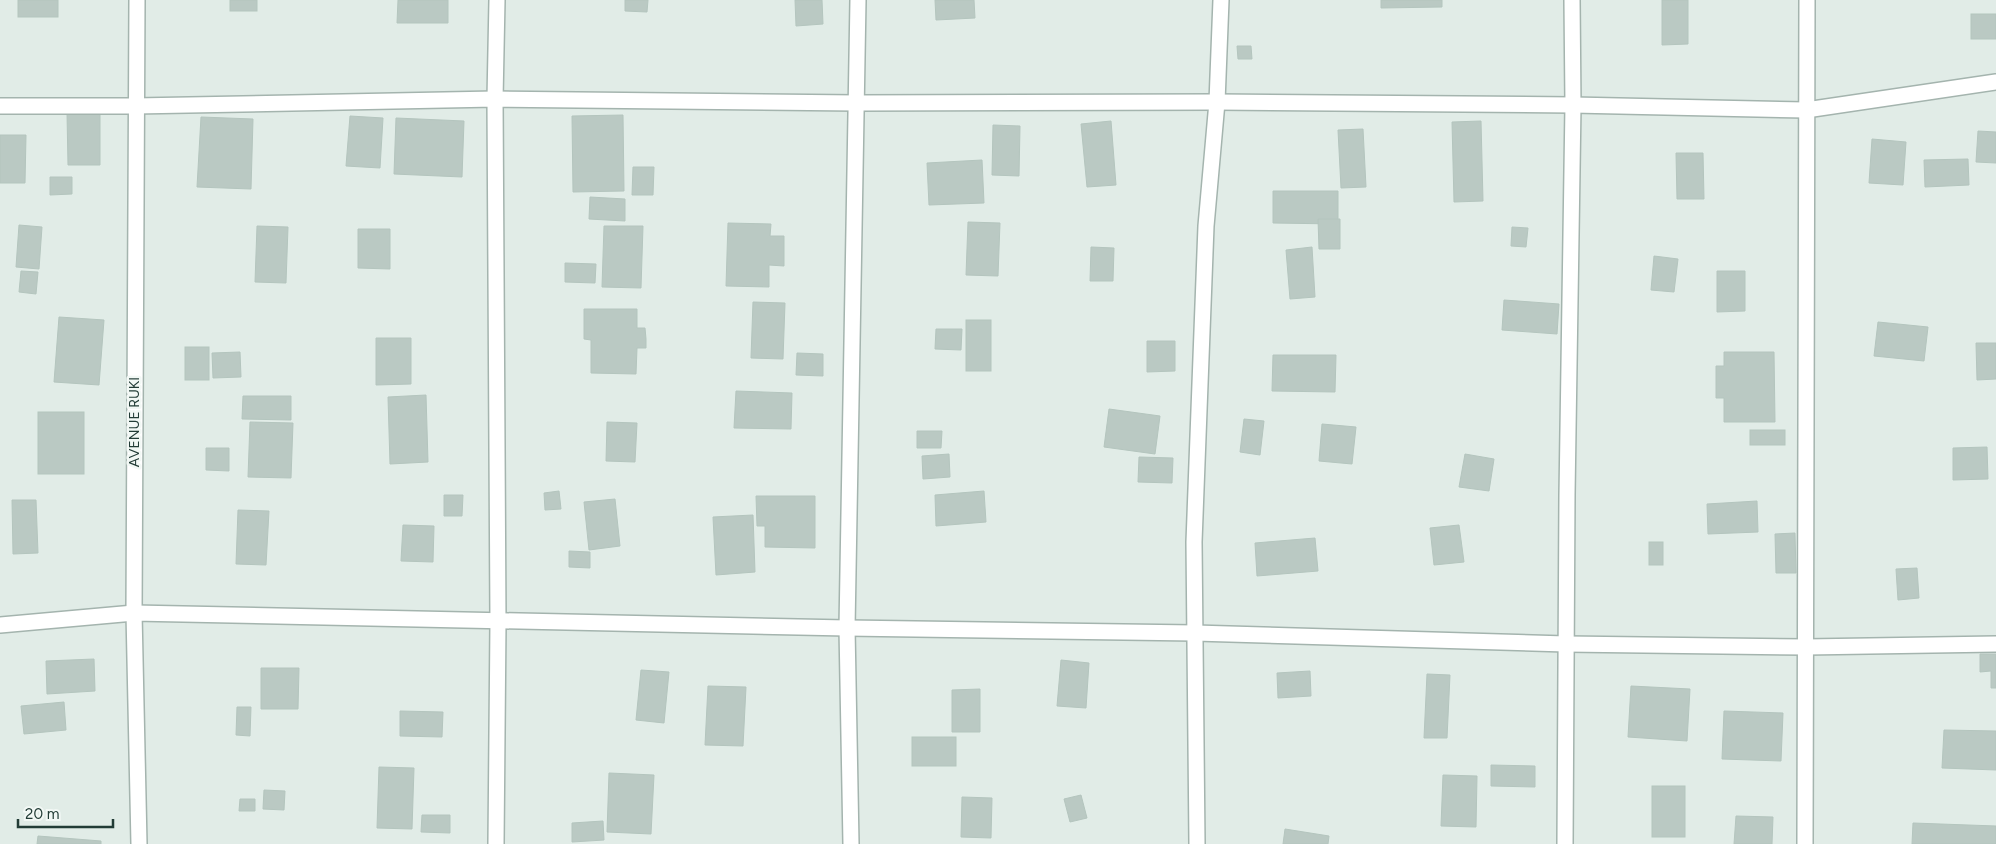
<svg xmlns="http://www.w3.org/2000/svg" width="1996" height="844" font-family="Figtree,sans-serif">
<rect width="100%" height="100%" fill="#e1ece7"/>
<g fill="#bac9c3" stroke="#b4c5be">
<rect x="18" y="0" width="40" height="17"/>
<rect x="230" y="0" width="27" height="11"/>
<path d="M398,0H448V23H397Z"/>
<path d="M625,0H648L647,12L625,11Z"/>
<path d="M795,0H822L823,24L796,26Z"/>
<path d="M935,0H974L975,18L936,20Z"/>
<path d="M1381,0H1442V7L1381,8Z"/>
<path d="M1662,0H1688V44L1662,45Z"/>
<rect x="1971" y="14" width="25" height="25"/>
<path d="M1237,46H1251L1252,59H1238Z"/>
<path d="M100,112V165H68L67,113Z"/>
<path d="M623,115L624,191L573,192L572,116Z"/>
<path d="M350,116L383,118L380,168L346,166Z"/>
<path d="M201,117L253,119L251,189L197,187Z"/>
<path d="M396,118L464,121L462,177L394,174Z"/>
<path d="M1111,121L1116,185L1087,187L1081,124Z"/>
<path d="M1481,121L1483,201L1454,202L1452,122Z"/>
<path d="M993,125L1020,126L1019,176L992,175Z"/>
<path d="M1363,129L1366,187L1341,188L1338,130Z"/>
<path d="M1978,131L1996,132V163L1976,162Z"/>
<path d="M0,135H26L25,183H0Z"/>
<path d="M1872,139L1906,142L1903,185L1869,183Z"/>
<path d="M1676,153H1703L1704,199H1677Z"/>
<path d="M1968,159L1969,185L1925,187L1924,160Z"/>
<path d="M982,160L984,203L929,205L927,163Z"/>
<path d="M633,167H654L653,195H632Z"/>
<path d="M50,177H72V194L50,195Z"/>
<path d="M1273,191H1338V224L1273,223Z"/>
<path d="M590,197L625,199V221L589,219Z"/>
<path d="M1318,219H1340V249H1319Z"/>
<path d="M968,222L1000,223L998,276L966,275Z"/>
<path d="M728,223L771,224L770,236H784V266L769,265V287L726,286Z"/>
<path d="M19,225L42,227L39,269L16,267Z"/>
<path d="M257,226L288,227L286,283L255,282Z"/>
<path d="M604,226H643L641,288L602,287Z"/>
<path d="M1512,227L1528,228L1526,247L1511,246Z"/>
<path d="M358,229H390V269L358,268Z"/>
<path d="M1091,247L1114,248L1113,281H1090Z"/>
<path d="M1312,247L1315,297L1290,299L1286,250Z"/>
<path d="M1654,256L1678,259L1674,292L1651,290Z"/>
<path d="M565,263L596,264L595,283L565,282Z"/>
<path d="M21,271L38,272L36,294L19,292Z"/>
<path d="M1717,271H1745V311L1717,312Z"/>
<path d="M1504,300L1559,304L1557,334L1502,330Z"/>
<path d="M753,302L785,303L783,359L751,358Z"/>
<path d="M584,309H637V328H645L646,339V348H637L636,374L591,373V340L584,339Z"/>
<path d="M59,317L104,320L99,385L54,382Z"/>
<rect x="966" y="320" width="25" height="51"/>
<path d="M1878,322L1928,327L1924,361L1874,356Z"/>
<path d="M936,329H962L961,350L935,349Z"/>
<path d="M376,338H411V384L376,385Z"/>
<path d="M1147,341H1175V371L1147,372Z"/>
<path d="M1976,343H1996V379L1977,380Z"/>
<rect x="185" y="347" width="24" height="33"/>
<path d="M240,352L241,377L213,378L212,353Z"/>
<path d="M1724,352H1774L1775,422H1724V398H1716V366H1724Z"/>
<path d="M797,353L823,354V376L796,375Z"/>
<path d="M1273,355H1336L1335,392L1272,391Z"/>
<path d="M736,391L792,393L791,429L734,428Z"/>
<path d="M426,395L428,462L390,464L388,397Z"/>
<path d="M243,396H291V420L242,419Z"/>
<path d="M1109,409L1160,416L1155,454L1104,447Z"/>
<rect x="38" y="412" width="46" height="62"/>
<path d="M1244,419L1264,421L1260,455L1240,452Z"/>
<path d="M250,422L293,423L291,478L248,477Z"/>
<path d="M607,422L637,423L635,462L606,461Z"/>
<path d="M1322,424L1356,427L1352,464L1319,461Z"/>
<rect x="1750" y="430" width="35" height="15"/>
<path d="M917,431H942L941,448H917Z"/>
<path d="M1987,447L1988,479L1953,480V448Z"/>
<path d="M206,448H229V471L206,470Z"/>
<path d="M949,454L950,477L923,479L922,456Z"/>
<path d="M1465,454L1494,459L1489,491L1459,487Z"/>
<path d="M1139,457L1173,458L1172,483L1138,482Z"/>
<path d="M559,491L561,509L545,510L544,493Z"/>
<path d="M984,491L986,522L936,526L935,495Z"/>
<path d="M444,495H463L462,516H444Z"/>
<path d="M756,496H815V548L765,547V526H757Z"/>
<path d="M615,499L620,546L589,550L584,502Z"/>
<path d="M12,500H36L38,553L13,554Z"/>
<path d="M1757,501L1758,532L1708,534L1707,504Z"/>
<path d="M238,510L269,511L266,565L236,564Z"/>
<path d="M753,515L755,572L716,575L713,517Z"/>
<path d="M403,525L434,526L433,562L401,561Z"/>
<path d="M1459,525L1464,562L1434,565L1430,528Z"/>
<path d="M1795,533L1796,573H1776L1775,534Z"/>
<path d="M1315,538L1318,571L1257,576L1255,543Z"/>
<rect x="1649" y="542" width="14" height="23"/>
<path d="M569,551L590,552V568L569,567Z"/>
<path d="M1917,568L1919,598L1898,600L1896,569Z"/>
<path d="M1980,654H1996V688H1991V671L1980,672Z"/>
<path d="M94,659L95,691L47,694L46,661Z"/>
<path d="M1061,660L1089,663L1086,708L1057,706Z"/>
<path d="M261,668H299L298,709H261Z"/>
<path d="M641,670L669,672L664,723L636,720Z"/>
<path d="M1310,671L1311,696L1278,698L1277,673Z"/>
<path d="M1427,674L1450,675L1447,738H1424Z"/>
<path d="M708,686L746,687L743,746L705,745Z"/>
<path d="M1631,686L1690,689L1687,741L1628,737Z"/>
<path d="M980,689V732H952V690Z"/>
<path d="M64,702L66,730L24,734L21,706Z"/>
<path d="M237,707H251L250,736L236,735Z"/>
<path d="M400,711L443,712L442,737L400,736Z"/>
<path d="M1724,711L1783,713L1781,761L1722,759Z"/>
<path d="M1944,730L1996,731V770L1942,768Z"/>
<rect x="912" y="737" width="44" height="29"/>
<path d="M1491,765L1535,766V787L1491,786Z"/>
<path d="M379,767L414,768L412,829L377,828Z"/>
<path d="M609,773L654,775L651,834L607,832Z"/>
<path d="M1443,775L1477,776L1476,827L1441,826Z"/>
<rect x="1652" y="786" width="33" height="51"/>
<path d="M264,790L285,791L284,810L263,809Z"/>
<path d="M1081,795L1087,818L1070,822L1064,799Z"/>
<path d="M962,797L992,798L991,838L961,837Z"/>
<path d="M240,799H255V811H239Z"/>
<path d="M422,815H450V833L421,832Z"/>
<path d="M1736,816L1773,817L1772,844H1734Z"/>
<path d="M603,821L604,840L572,842V823Z"/>
<path d="M1913,823L1996,826V844H1912Z"/>
<path d="M1285,829L1329,836L1328,844H1283Z"/>
<path d="M38,836L101,841V844H37Z"/>
</g>
<g fill="none" stroke-linecap="round" stroke-linejoin="round">
<g stroke="#a4b4ae" stroke-width="18">
<g id="street">
<path d="M137,0L134,613L139,844"/>
<path d="M0,106H135L495,99L857,103L1217,102L1573,105L1806,110L1996,82"/>
<path d="M0,625L134,613L847,628L1195,633L1566,644L1806,647L1996,644"/>
<path d="M496,844L498,622L495,99L497,0"/>
<path d="M851,844L847,628L858,0"/>
<path d="M1197,844L1194,542L1206,226L1217,102L1221,0"/>
<path d="M1565,844L1567,495L1573,105L1572,0"/>
<path d="M1805,844L1807,0"/>
</g>
</g>
<use href="#street" stroke="#fff" stroke-width="15"/>
</g>
<g text-anchor="middle" dominant-baseline="central" stroke-width="5" stroke-linejoin="round" paint-order="stroke">
<g font-size="14" fill="#223c36" stroke="#f2f8f5">
<text transform="translate(134 422) rotate(-90)">AVENUE RUKI</text>
</g>
</g>
<path d="M18 819v8h95v-8" fill="none" stroke="#223c36" stroke-width="2.5"/>
<text x="25" y="819" font-size="15" fill="#223c36" stroke="#f2f8f5" stroke-width="4" paint-order="stroke">20 m</text>
</svg>
